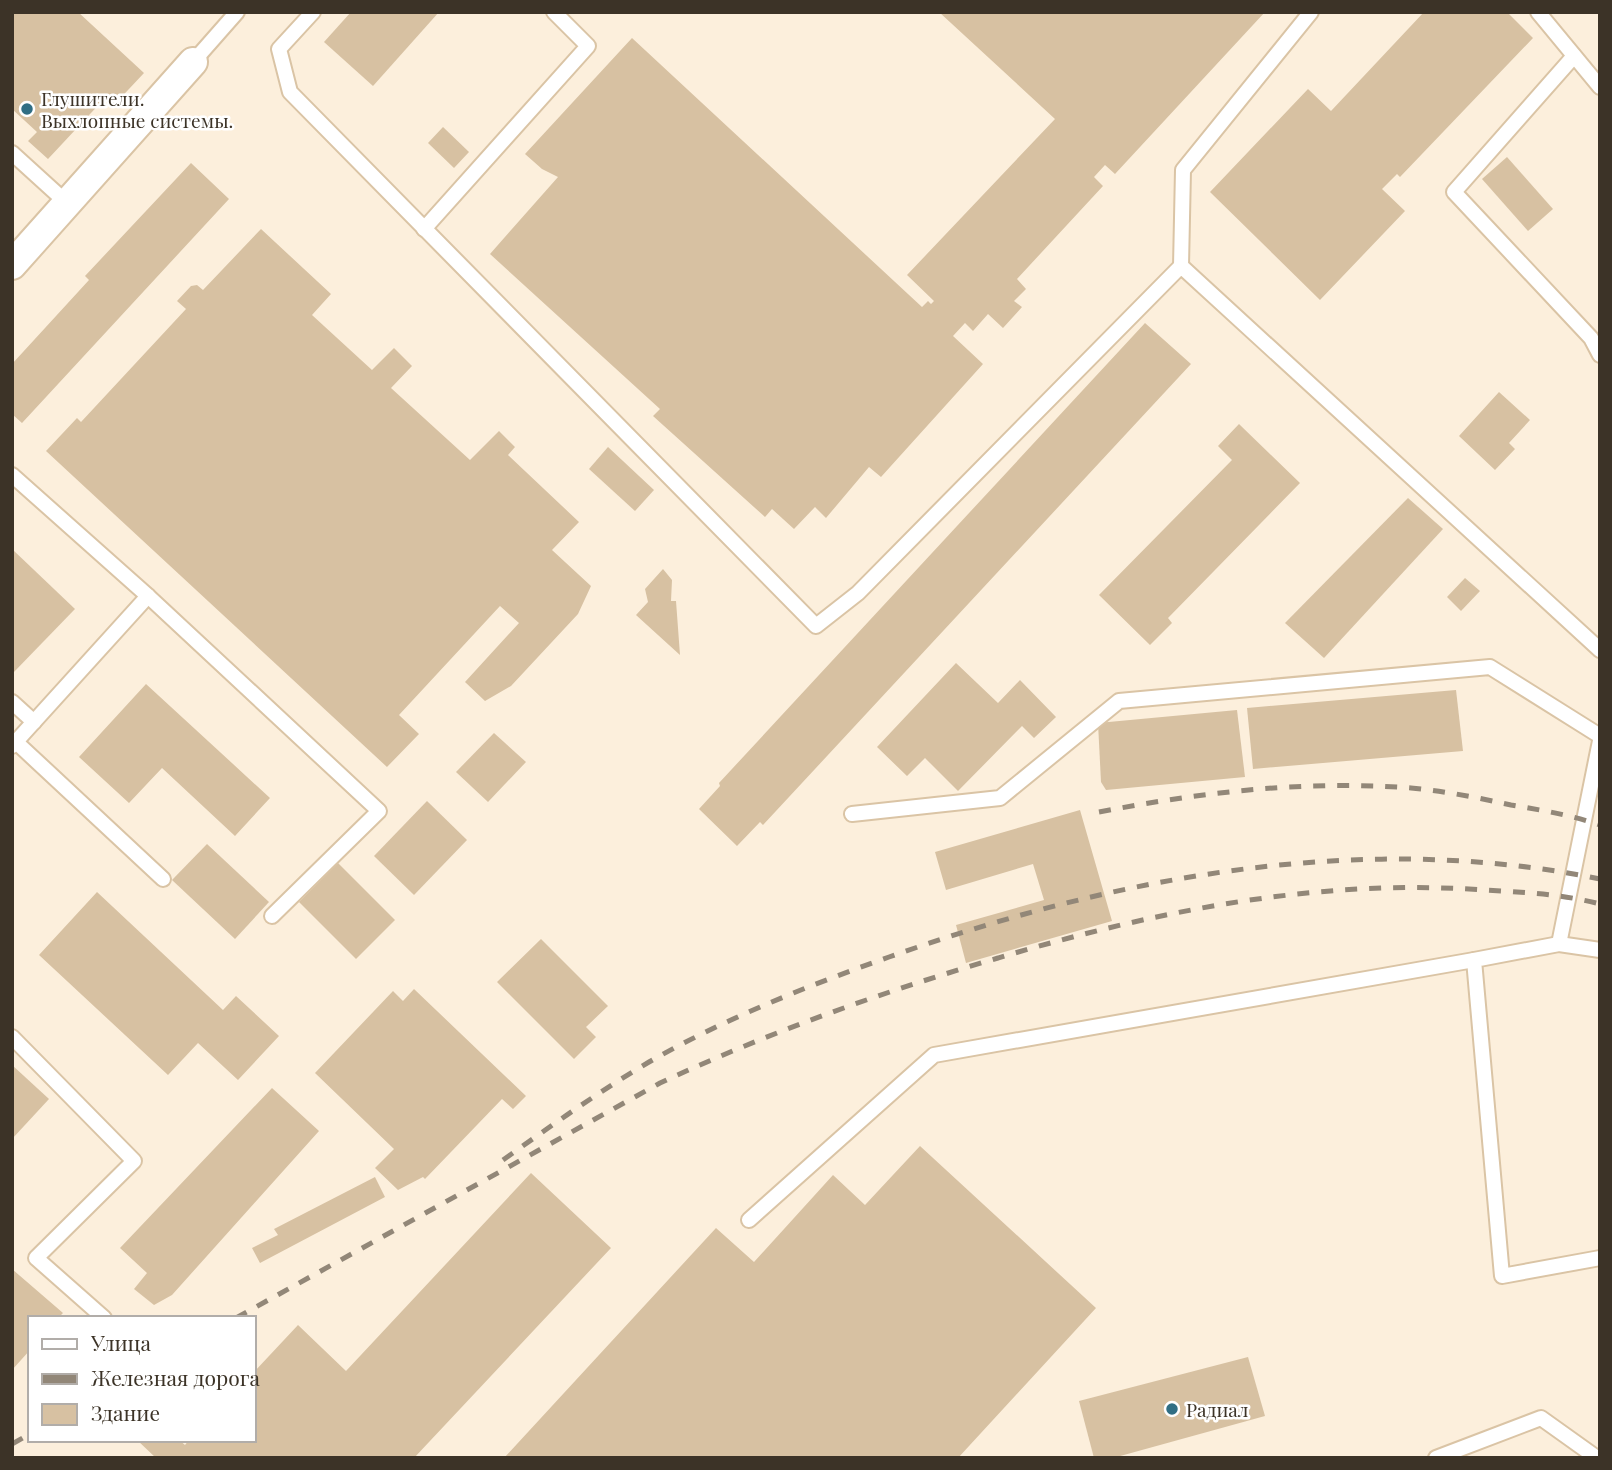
<svg xmlns="http://www.w3.org/2000/svg" width="1612" height="1470" font-family="'Playfair Display',serif">
<rect width="100%" height="100%" fill="#fcefdc"/>
<g fill="#d7c1a2">
<path d="M12,12H78L144,73L113,106L105,98L48,159L28,141L37,132L12,109Z"/>
<path d="M351,12H439L373,86L324,42Z"/>
<path d="M939,12H1265L1115,174L1105,165L1094,177L1103,186L1017,279L1026,289L1014,301L1022,307L1003,328L988,314L973,331L965,323L953,336L983,364L881,477L869,467L826,518L815,507L794,529L772,509L765,517L653,416L660,409L490,254L558,177L542,169L525,154L632,38L922,307L928,301L931,304L934,301L907,275L1055,119Z"/>
<path d="M1424,12H1507L1533,38L1400,177L1397,174L1382,189L1405,211L1320,300L1210,192L1308,89L1331,111Z"/>
<path d="M443,127L469,152L454,168L428,143Z"/>
<path d="M1507,157L1553,209L1528,231L1482,179Z"/>
<path d="M191,163L229,199L22,423L12,414V364L89,280L85,276Z"/>
<path d="M261,229L331,294L312,315L372,370L394,348L412,366L391,388L470,460L499,431L515,447L508,455L579,522L552,550L591,586L578,614L511,686L485,701L465,682L519,623L500,606L399,715L419,734L387,767L46,451L77,418L81,422L186,309L177,301L191,286L197,285L203,290Z"/>
<path d="M1145,323L1191,364L763,825L760,822L737,846L699,809L720,786L719,783Z"/>
<path d="M1499,392L1530,420L1509,443L1515,449L1495,470L1459,436Z"/>
<path d="M1239,424L1300,483L1168,618L1172,623L1150,645L1099,595L1232,460L1218,446Z"/>
<path d="M608,447L654,490L635,511L589,469Z"/>
<path d="M1408,498L1443,529L1324,658L1285,623Z"/>
<path d="M12,549L75,609L12,674Z"/>
<path d="M663,569L672,580L671,601H676L680,655L636,615L648,602L645,589Z"/>
<path d="M1465,578L1480,591L1461,611L1447,597Z"/>
<path d="M956,663L998,703L1020,680L1056,717L1034,738L1022,726L958,791L925,758L907,776L877,747Z"/>
<path d="M146,684L270,798L235,836L162,768L129,803L79,757Z"/>
<path d="M1456,690L1463,751L1253,769L1247,708Z"/>
<path d="M1237,710L1245,777L1106,790L1101,782L1098,723Z"/>
<path d="M494,733L526,762L488,802L456,772Z"/>
<path d="M427,801L467,840L414,895L374,856Z"/>
<path d="M1080,810L1112,921L966,963L956,925L1044,900L1033,864L946,890L935,852Z"/>
<path d="M207,844L269,902L235,939L172,880Z"/>
<path d="M338,863L395,920L356,959L299,902Z"/>
<path d="M97,892L223,1010L236,996L279,1036L238,1080L198,1043L168,1075L39,955Z"/>
<path d="M541,939L608,1006L586,1027L596,1037L574,1059L497,982Z"/>
<path d="M414,989L526,1096L513,1109L502,1099L425,1179L423,1177L398,1190L375,1168L394,1149L315,1073L393,991L403,1001Z"/>
<path d="M12,1065L49,1099L12,1139Z"/>
<path d="M272,1088L319,1131L172,1295L154,1305L134,1289L147,1273L120,1248Z"/>
<path d="M920,1146L1096,1308L958,1458H504L716,1228L754,1262L833,1175L865,1205Z"/>
<path d="M531,1173L611,1248L414,1458H156L137,1440H179L185,1445L189,1440H254V1372L298,1325L346,1371Z"/>
<path d="M375,1177L385,1197L260,1263L252,1248L278,1235L274,1229Z"/>
<path d="M12,1269L63,1313L58,1318H30V1350L12,1370Z"/>
<path d="M1248,1357L1265,1416L1113,1458H1094L1079,1401Z"/>
</g>
<g fill="none" stroke-linecap="round" stroke-linejoin="round">
<g stroke="#dac4a5" stroke-width="18">
<g id="service">
<path d="M313,12L279,49L290,92L816,626L858,593L1181,266L1600,650"/>
<path d="M1538,12L1600,87"/>
<path d="M1574,56L1454,192L1591,338L1600,355"/>
<path d="M193,62L237,12"/>
<path d="M12,153L67,203"/>
<path d="M424,229L588,46L554,12"/>
<path d="M1181,266L1183,170L1311,12"/>
<path d="M12,475L148,596L379,811L272,916"/>
<path d="M12,702L34,722"/>
<path d="M16,742L163,879"/>
<path d="M12,746L148,596"/>
<path d="M852,814L1000,798L1119,701L1490,667L1600,736"/>
<path d="M1559,944L1600,741"/>
<path d="M1600,950L1559,944L1474,960L1502,1276L1600,1258"/>
<path d="M12,1037L134,1161L36,1258L104,1318"/>
<path d="M749,1220L934,1055L1474,960"/>
<path d="M1436,1458L1541,1418L1597,1458"/>
</g>
</g>
<g stroke="#dac4a5" stroke-width="32">
<path id="minor" d="M12,265L193,62"/>
</g>
<use href="#service" stroke="#fff" stroke-width="14"/>
<use href="#minor" stroke="#fff" stroke-width="28"/>
<g stroke="#928778" stroke-width="5" stroke-dasharray="12 12" stroke-linecap="butt">
<path d="M1099,812C1203,792 1305,780 1411,788C1445,791 1479,798 1511,805C1541,810 1571,815 1600,825"/>
<path d="M503,1160C551,1126 598,1092 649,1062C724,1019 807,986 889,957C1115,877 1361,830 1600,879"/>
<path d="M236,1318L660,1083C770,1032 882,992 998,958C1156,911 1318,878 1484,890C1522,892 1562,894 1600,904"/>
<path d="M12,1444L30,1434"/>
</g>
</g>
<g fill="#306e84" stroke="#fff" stroke-width="2.5">
<circle cx="27" cy="109" r="7"/>
<circle cx="1172" cy="1409" r="7"/>
</g>
<g text-anchor="middle" dominant-baseline="central" stroke-width="5" stroke-linejoin="round" paint-order="stroke">
<g font-size="19" fill="#3c3327" stroke="#fff" text-anchor="start">
<text x="41" y="98">Глушители.<tspan x="41" dy="22">Выхлопные системы.</tspan></text>
<text x="1186" y="1409">Радиал</text>
</g>
</g>
<rect width="1612" height="1470" fill="none" stroke="#3c3327" stroke-width="28"/>
<rect x="28" y="1316" width="228" height="126" fill="#ffffff" stroke="#b1ada9" stroke-width="2"/>
<rect x="42" y="1339" width="35" height="10" fill="#ffffff" stroke="#b1ada9" stroke-width="2"/>
<text x="91" y="1351" font-size="21" fill="#3c3327">Улица</text>
<rect x="42" y="1374" width="35" height="10" fill="#928778" stroke="#b1ada9" stroke-width="2"/>
<text x="91" y="1386" font-size="21" fill="#3c3327">Железная дорога</text>
<rect x="42" y="1404" width="35" height="21" fill="#d7c1a2" stroke="#b1ada9" stroke-width="2"/>
<text x="91" y="1421" font-size="21" fill="#3c3327">Здание</text>
</svg>
